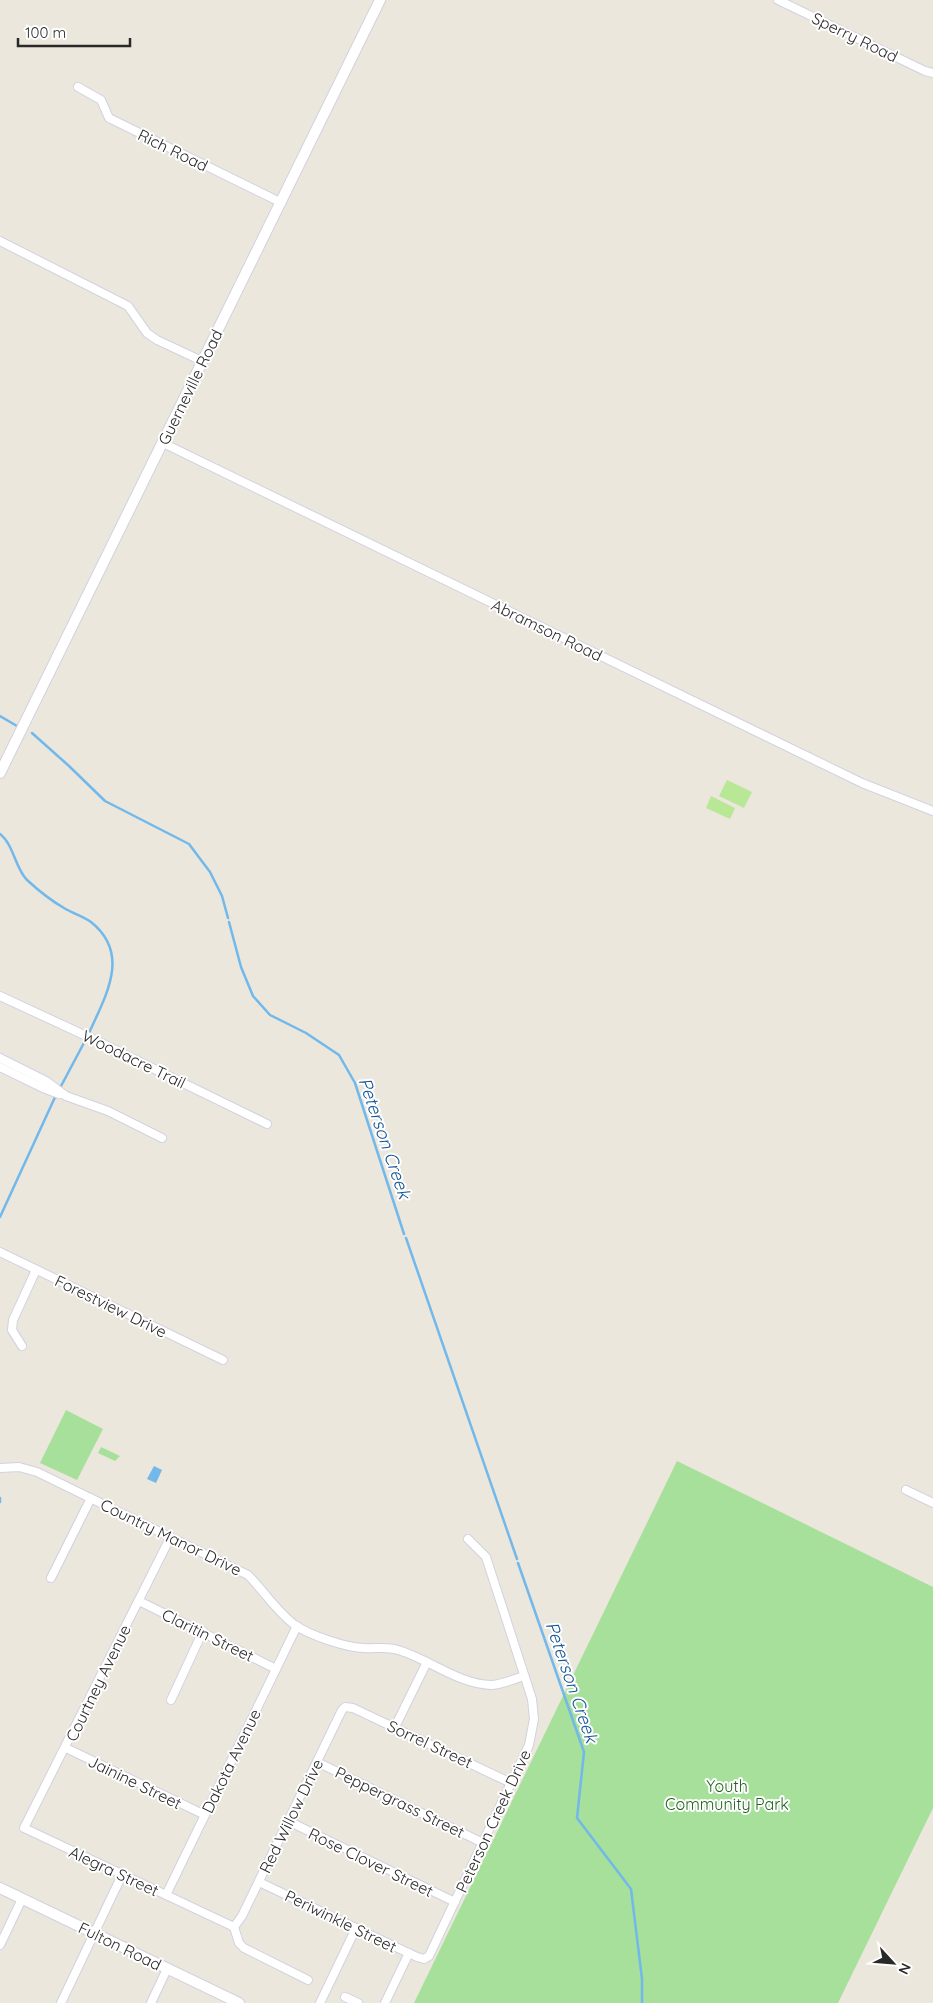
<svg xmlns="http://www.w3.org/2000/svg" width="933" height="2003" font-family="Quicksand,sans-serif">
<rect width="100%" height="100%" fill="#ebe7dc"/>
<g fill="#a7e09a">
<path d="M66,1410L103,1429L77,1480L40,1463Z"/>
<path d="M101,1447L120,1456L115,1461L98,1453Z"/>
<path d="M677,1461L933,1587V1808L838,2003H414Z"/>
</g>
<g fill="#b8e796">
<path d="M727,780L752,792L744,808L719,796Z"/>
<path d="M711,796L735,808L730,819L706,808Z"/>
</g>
<path fill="#72b8ea" d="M154,1466L162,1470L156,1483L147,1479Z"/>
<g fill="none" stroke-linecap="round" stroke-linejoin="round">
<g stroke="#72b8ea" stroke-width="2.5">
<path d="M0,716L17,726"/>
<path d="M32,733L69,766L105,801L189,844L210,872L222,896L228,918"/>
<path d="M0,834C14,845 15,868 27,880C39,891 50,900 64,908C72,913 83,916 91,922C131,954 106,995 89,1033"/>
<path d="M229,922L241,967L253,996L270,1015L306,1033L339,1055L355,1083L404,1234"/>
<path d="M60,1088L86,1039"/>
<path d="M0,1217L56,1095"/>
<path d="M406,1238L517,1559"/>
<path d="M0,1498V1502"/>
<path d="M518,1563L584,1752L577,1818L631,1889L642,1979V2003"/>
</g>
<g stroke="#d1d2e2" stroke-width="10">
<g id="minor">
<path d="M778,0L925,71L933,73"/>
<path d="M78,87L101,100L109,118L280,202"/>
<path d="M0,241L128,306L147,333L157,340L202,361"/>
<path d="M163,443L862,783L933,811"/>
<path d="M0,996L95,1040L267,1124"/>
<path d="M0,1058L46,1081L66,1096L108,1111L162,1138"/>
<path d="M0,1067L43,1088L59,1094"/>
<path d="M0,1252L223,1360"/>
<path d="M22,1346L12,1330L13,1320L36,1270"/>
<path d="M0,1468L19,1467L37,1472L248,1575C264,1591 277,1612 295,1625C309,1635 347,1648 364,1648C376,1649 387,1646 398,1650C429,1659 458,1684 491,1685C501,1685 514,1679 524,1676"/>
<path d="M906,1490L933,1503"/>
<path d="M170,1538L24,1828L234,1927L239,1943L244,1948L308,1980"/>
<path d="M51,1578L91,1498"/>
<path d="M139,1601L276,1669"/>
<path d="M171,1700L203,1631"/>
<path d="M395,1727L427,1662"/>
<path d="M66,1748L205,1815"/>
<path d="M317,1762L483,1843"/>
<path d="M288,1821L455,1902"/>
<path d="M259,1882L417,1957L424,1959L429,1956L529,1745L534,1719L532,1699L486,1557L468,1539"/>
<path d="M166,1895L297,1626"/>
<path d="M234,1927L242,1916L342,1710L345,1707L353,1708L511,1783"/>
<path d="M0,1945L22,1899"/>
<path d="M345,1997L358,2003"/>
<path d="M61,2003L122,1875"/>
<path d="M151,2003L167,1969"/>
<path d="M320,2003L356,1928"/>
<path d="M385,2003L409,1953"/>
</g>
</g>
<g stroke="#d1d2e2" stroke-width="12">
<g id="secondary">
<path d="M0,773L380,0"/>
<path d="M0,1888L239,2003"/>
</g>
</g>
<use href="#minor" stroke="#fff" stroke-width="8"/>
<use href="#secondary" stroke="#fff" stroke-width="10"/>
</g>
<g text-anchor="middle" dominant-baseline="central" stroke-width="4" stroke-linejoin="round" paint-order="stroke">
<g font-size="16" fill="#292929" stroke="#fff">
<text transform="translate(855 37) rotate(26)">Sperry Road</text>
<text transform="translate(173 150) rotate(26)">Rich Road</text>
<text transform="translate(190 387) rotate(-64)">Guerneville Road</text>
<text transform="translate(547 630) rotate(26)">Abramson Road</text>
<text transform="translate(134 1059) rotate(26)">Woodacre Trail</text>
<text transform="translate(111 1306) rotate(26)">Forestview Drive</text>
<text transform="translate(171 1537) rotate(26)">Country Manor Drive</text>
<text transform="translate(208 1635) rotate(26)">Claritin Street</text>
<text transform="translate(98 1683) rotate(-64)">Courtney Avenue</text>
<text transform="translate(430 1744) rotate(25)">Sorrel Street</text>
<text transform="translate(231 1761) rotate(-64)">Dakota Avenue</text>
<text transform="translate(135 1782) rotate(26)">Jainine Street</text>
<text transform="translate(400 1802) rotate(26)">Peppergrass Street</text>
<text transform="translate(291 1816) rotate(-64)">Red Willow Drive</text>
<text transform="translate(493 1821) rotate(-65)">Peterson Creek Drive</text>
<text transform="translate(371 1862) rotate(26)">Rose Clover Street</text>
<text transform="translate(114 1871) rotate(25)">Alegra Street</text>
<text transform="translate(341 1921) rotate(26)">Periwinkle Street</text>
<text transform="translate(120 1946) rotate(26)">Fulton Road</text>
</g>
<g font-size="16" fill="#20641c" stroke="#fff">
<text x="727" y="1786">Youth<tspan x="727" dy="18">Community Park</tspan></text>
</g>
<g font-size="18" font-style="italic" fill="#125495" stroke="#fff">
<text transform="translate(385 1138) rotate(71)">Peterson Creek</text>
<text transform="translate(572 1682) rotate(71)">Peterson Creek</text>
</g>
</g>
<g transform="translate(893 1963) rotate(116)" stroke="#ffffff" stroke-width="4" paint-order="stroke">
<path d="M0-4L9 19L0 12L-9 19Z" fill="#292929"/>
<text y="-8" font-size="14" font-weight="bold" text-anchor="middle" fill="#292929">N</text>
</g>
<path d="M18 38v8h112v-8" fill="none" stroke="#292929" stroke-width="2.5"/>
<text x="25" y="38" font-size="15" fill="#292929" stroke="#ffffff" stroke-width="4" paint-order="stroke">100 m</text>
</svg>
